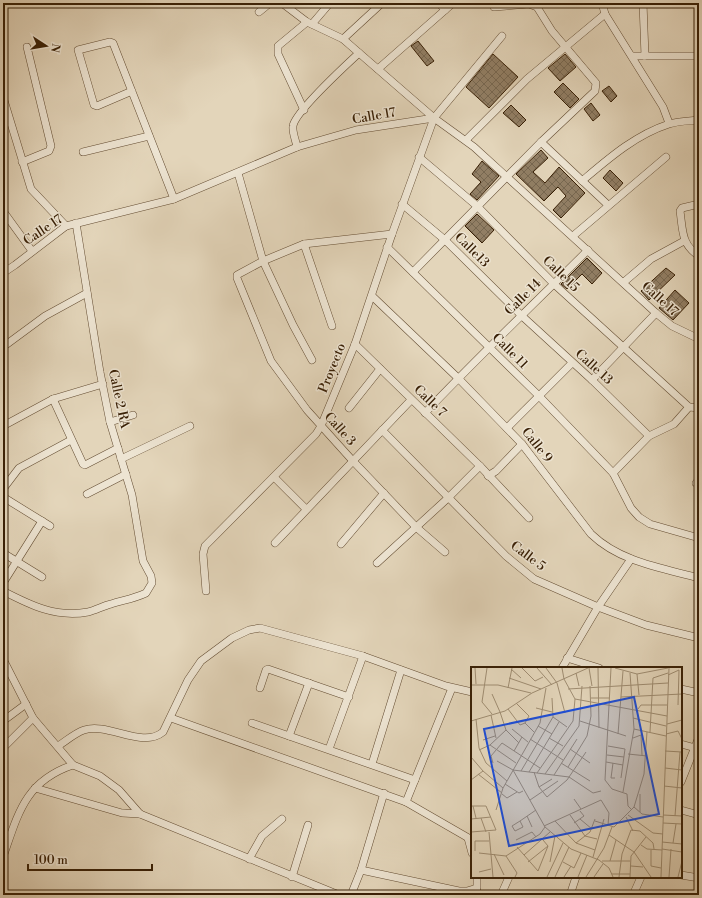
<svg xmlns="http://www.w3.org/2000/svg" width="702" height="898" font-family="'Libre Bodoni',serif">
<defs>
<pattern id="building-cross-hatch" width="8" height="8" patternUnits="userSpaceOnUse"><rect width="8" height="8" fill="#917e64"/><path d="M0 0l8 8M0 8l8-8" fill="none" stroke="#776750"/></pattern>
</defs>
<rect width="100%" height="100%" fill="#e3d5ba"/>
<filter id="stains"><feTurbulence type="fractalNoise" baseFrequency=".005" numOctaves="4"/><feColorMatrix values="0 0 0 0 .2 0 0 0 0 .09 0 0 0 0 .02 0 0 0 .5 -.17"/></filter>
<radialGradient id="worn" r=".72"><stop offset=".6" stop-color="#630" stop-opacity="0"/><stop offset="1" stop-color="#630" stop-opacity=".3"/></radialGradient>
<g fill="url(#building-cross-hatch)" stroke="#392006">
<path d="M418,41L434,61L427,66L411,46Z"/>
<path d="M493,54L518,77L489,108L466,87Z"/>
<path d="M565,54L576,67L560,81L548,68Z"/>
<path d="M563,83L579,99L570,108L554,92Z"/>
<path d="M609,86L617,96L611,102L602,91Z"/>
<path d="M591,103L600,115L593,121L584,109Z"/>
<path d="M511,105L526,120L519,127L503,113Z"/>
<path d="M541,150L548,158L533,172L545,183L559,167L585,193L561,218L553,210L566,196L558,187L544,201L516,174Z"/>
<path d="M482,161L499,176L477,200L470,194L481,182L472,174Z"/>
<path d="M610,170L623,183L616,191L603,178Z"/>
<path d="M477,214L494,230L482,243L465,226Z"/>
<path d="M587,258L602,273L592,284L582,274L567,289L561,284Z"/>
<path d="M666,268L675,275L649,300L641,291Z"/>
<path d="M675,290L689,303L673,320L659,308Z"/>
</g>
<g fill="none" stroke-linecap="round" stroke-linejoin="round">
<g stroke="#644d33" stroke-width="8">
<g id="street">
<path d="M282,3L307,22L343,39L434,118L474,147L656,313L672,326L699,339"/>
<path d="M439,3L445,10"/>
<path d="M602,3L605,14L663,107L669,123"/>
<path d="M643,3L645,56"/>
<path d="M259,12L270,3"/>
<path d="M312,24L330,3"/>
<path d="M343,39L382,3"/>
<path d="M633,56H699"/>
<path d="M378,69L453,3"/>
<path d="M132,91L97,106L94,105L78,50L110,42L113,43L174,199"/>
<path d="M3,97L31,189L66,226"/>
<path d="M304,110L278,54V46L307,22"/>
<path d="M466,140L527,79L605,14"/>
<path d="M541,142L608,205"/>
<path d="M297,147C296,141 292,132 293,126C295,112 346,65 359,53"/>
<path d="M83,152L149,136"/>
<path d="M419,157L477,206L554,284L689,407"/>
<path d="M22,162L49,151L51,146L27,47"/>
<path d="M238,173L263,261L293,325L312,360"/>
<path d="M582,181C608,159 635,135 669,124C678,121 689,121 699,120"/>
<path d="M402,204L445,240L522,316L592,380L649,436"/>
<path d="M699,204L682,208L680,211C683,231 681,244 699,256"/>
<path d="M3,211L32,251"/>
<path d="M392,234L304,244L263,261L237,275V278L271,361L307,410L352,460L416,527L445,552"/>
<path d="M573,236L666,157"/>
<path d="M304,244L332,326"/>
<path d="M387,247L538,395L613,473L631,508L639,517L650,524L699,538"/>
<path d="M413,272L541,142L595,91L596,83L552,31L537,7L529,4L494,7"/>
<path d="M3,273L15,265L66,226L174,199L297,147L356,130L434,118"/>
<path d="M624,282L651,259L684,241"/>
<path d="M372,296L458,378L522,444L591,534C620,562 662,568 699,578"/>
<path d="M355,344L480,466L529,518"/>
<path d="M3,347L45,316L87,293"/>
<path d="M592,380L656,313"/>
<path d="M53,399L83,464L85,465L118,448"/>
<path d="M349,408L380,369"/>
<path d="M425,413C478,357 534,304 588,250"/>
<path d="M110,422L133,415"/>
<path d="M3,426L53,399L103,384"/>
<path d="M507,428L572,363"/>
<path d="M382,430L506,556L534,579L598,607L646,625L699,638"/>
<path d="M121,459L190,426"/>
<path d="M613,473L649,436L674,424L689,407L699,408"/>
<path d="M488,476L496,471L522,444"/>
<path d="M274,477L306,509"/>
<path d="M696,483L699,484"/>
<path d="M3,489L19,468L71,440"/>
<path d="M87,494L126,474"/>
<path d="M3,497L50,526"/>
<path d="M275,543L411,400"/>
<path d="M341,544L384,493"/>
<path d="M3,553L42,577"/>
<path d="M377,563L448,498L480,466"/>
<path d="M3,583L42,521"/>
<path d="M3,591C30,605 56,618 88,612C96,610 103,606 111,604C124,600 133,599 146,593L152,583L151,576L143,561L132,495L110,422L100,372L76,223"/>
<path d="M206,591L203,554L205,546L316,434L321,426L355,344L392,234L434,118L502,36"/>
<path d="M567,658L599,668"/>
<path d="M3,659L33,718L73,765L100,776L119,790L140,814L339,895"/>
<path d="M562,668L598,607L631,559"/>
<path d="M260,688L266,670L268,669L349,697"/>
<path d="M681,689L699,693"/>
<path d="M171,718L406,802L472,840"/>
<path d="M3,721L26,704"/>
<path d="M252,723L415,780"/>
<path d="M289,736L309,683"/>
<path d="M681,744L699,749"/>
<path d="M58,746C66,741 75,733 84,730C108,722 142,749 163,732L188,680L201,661L232,638L249,630L260,628L363,656L446,686L472,692"/>
<path d="M3,748L33,718"/>
<path d="M329,749L363,656"/>
<path d="M372,764L401,670"/>
<path d="M681,782L699,737"/>
<path d="M35,788L122,813L140,814"/>
<path d="M406,802L452,688"/>
<path d="M681,810L699,815"/>
<path d="M468,838L472,853"/>
<path d="M3,857C18,814 25,781 73,765"/>
<path d="M249,859L262,836L282,819"/>
<path d="M361,870L459,891H467L477,888V877"/>
<path d="M681,875L699,878"/>
<path d="M292,877L308,825"/>
<path d="M351,895L361,870L384,793"/>
<path d="M501,895L509,877"/>
<path d="M570,895L576,877"/>
<path d="M633,895L641,877"/>
</g>
</g>
<use href="#street" stroke="#ede4d2" stroke-width="7"/>
</g>
<g text-anchor="middle" dominant-baseline="central" stroke-width="3" stroke-linejoin="round" paint-order="stroke">
<g font-size="13" fill="#392006" stroke="#ede4d2">
<text transform="translate(374 116) rotate(-10)">Calle 17</text>
<text transform="translate(43 230) rotate(-34)">Calle 17</text>
<text transform="translate(472 250) rotate(45)">Calle13</text>
<text transform="translate(561 274) rotate(44)">Calle 15</text>
<text transform="translate(523 297) rotate(-45)">Calle 14</text>
<text transform="translate(660 299) rotate(42)">Calle 17</text>
<text transform="translate(510 351) rotate(45)">Calle 11</text>
<text transform="translate(594 367) rotate(42)">Calle 13</text>
<text transform="translate(332 368) rotate(-68)">Proyecto</text>
<text transform="translate(119 399) rotate(78)">Calle 2 RA</text>
<text transform="translate(430 401) rotate(44)">Calle 7</text>
<text transform="translate(340 429) rotate(48)">Calle 3</text>
<text transform="translate(537 445) rotate(51)">Calle 9</text>
<text transform="translate(528 556) rotate(37)">Calle 5</text>
</g>
</g>
<g transform="translate(471 667)">
<rect width="211" height="211" fill="#e3d5ba"/>
<path fill="none" stroke="#9f8d72" stroke-width="1" d="M4,1L5,17M16,1L11,35L21,47M51,1L64,14L72,10M66,1L81,18M75,1L86,16L94,46M91,1L93,12L104,32M118,1L121,19M127,1L128,61M140,1L134,113L141,122L156,127L157,139L161,143M144,1L166,7L197,1M40,2L50,11M105,6L108,19M166,7L168,28M197,8L208,3L207,38M38,11L70,22M0,18H27L60,26M37,21L41,1M97,22L197,16M21,27L29,45M150,30L211,27M81,31L82,50L96,60M120,31H139M104,32L196,49M65,41L81,45M37,42L49,58L54,56L58,49L45,36M167,42L170,38H196M29,45L35,63L48,76M20,48L25,71M162,51L195,59M5,52L8,81L15,96L36,114M0,54L34,44L61,26L117,1M109,54L155,69M54,56L63,65M196,57L211,53M67,59L81,67M41,62L57,75M163,62L195,69M179,65L182,11L197,6M147,67L152,4M195,67L207,64L211,72M78,71L92,79M162,71L170,68L171,88M59,72L92,93M12,73L24,69M19,78L45,96M137,79L154,82M99,82L119,96M8,83L19,78L35,63M43,84L51,70M194,84L211,85M157,87L176,89M136,88L153,90M0,90L12,104L32,121M26,94L42,103L98,110L122,126L130,124M135,95L152,98M22,96L20,89L31,76L69,101M90,96L119,114M142,96L140,111H144M97,100L116,69L120,49L119,19M194,101L211,103M42,103L74,160L100,182L128,193L138,201L142,210M50,104L82,50M58,105L88,55M63,105L68,120L76,130L96,113L115,85M66,106L102,54L104,32M7,107L31,126M74,107L108,59L111,19M83,108L106,72M150,111L154,82M0,113L12,104M34,117L48,126L52,124M193,119L211,121M68,120L81,112M152,125L163,62L159,6M31,127L36,131L46,125M103,132L110,142M59,133L87,114M0,139H15L25,163L0,165M2,139L5,151M163,140L171,147L192,150M25,143L32,121L69,56L75,21M169,145V127M99,148L114,169L126,172M157,148L182,166L192,167M192,148L211,149M56,149L61,160M204,149L209,85M155,150L162,164M10,151L15,165M0,152L20,150M109,152L121,162M49,154L52,160L44,164L41,159L49,154L65,143M84,154L105,176L124,183M124,154L143,160L163,140L173,107L176,65M103,156L113,149L109,144M192,156L211,157M73,159L130,133L138,146L137,158M18,165L22,210M138,168L163,185L180,210M45,173L61,165L65,170M191,175L211,177M105,176L119,165L124,152M202,176L205,157M170,178L176,182L191,183M46,180L67,204L77,179L72,173M191,182L211,185M180,183V199L190,201M4,184V174H18M8,186L35,189L46,206L44,210M23,187L33,208M53,188L79,165M35,189L69,167L74,160M122,190L133,152M131,194H159M139,194L145,173M57,195L77,179M79,195L84,169M92,195L103,201L110,186M160,199L172,200M8,205L20,202M141,207H159M76,210L92,176M84,210L98,180M93,210L100,199M107,210L116,188M115,210L133,181L141,160M123,210L132,197M148,210L151,187L160,163L169,164L182,176L183,182M159,210L160,189L175,170M190,210L198,1M198,210L200,182M207,210L211,194"/>
<path fill="#1d4ed8" fill-opacity="0.15" stroke="#1d4ed8" stroke-width="2" d="M163,30L188,147L38,179L13,62Z"/>
<rect width="211" height="211" fill="none" stroke="#392006" stroke-width="2"/>
</g>
<rect width="702" height="898" fill="none" stroke="#e3d5ba" stroke-width="16"/>
<rect x="4" y="4" width="694" height="890" fill="none" stroke="#392006" stroke-width="2"/>
<rect x="8" y="8" width="686" height="882" fill="none" stroke="#392006"/>
<g transform="translate(46 46) rotate(102)" stroke="#ede4d2" stroke-width="3" paint-order="stroke">
<path d="M0-3L7 15L0 10L-7 15Z" fill="#392006"/>
<text y="-6" font-size="11" font-weight="bold" text-anchor="middle" fill="#392006">N</text>
</g>
<path d="M28 864v6h124v-6" fill="none" stroke="#392006" stroke-width="2"/>
<text x="34" y="864" font-size="12" fill="#392006" stroke="#ede4d2" stroke-width="3" paint-order="stroke">100 m</text>
<rect width="100%" height="100%" filter="url(#stains)"/>
<rect width="100%" height="100%" fill="url(#worn)"/>
</svg>
